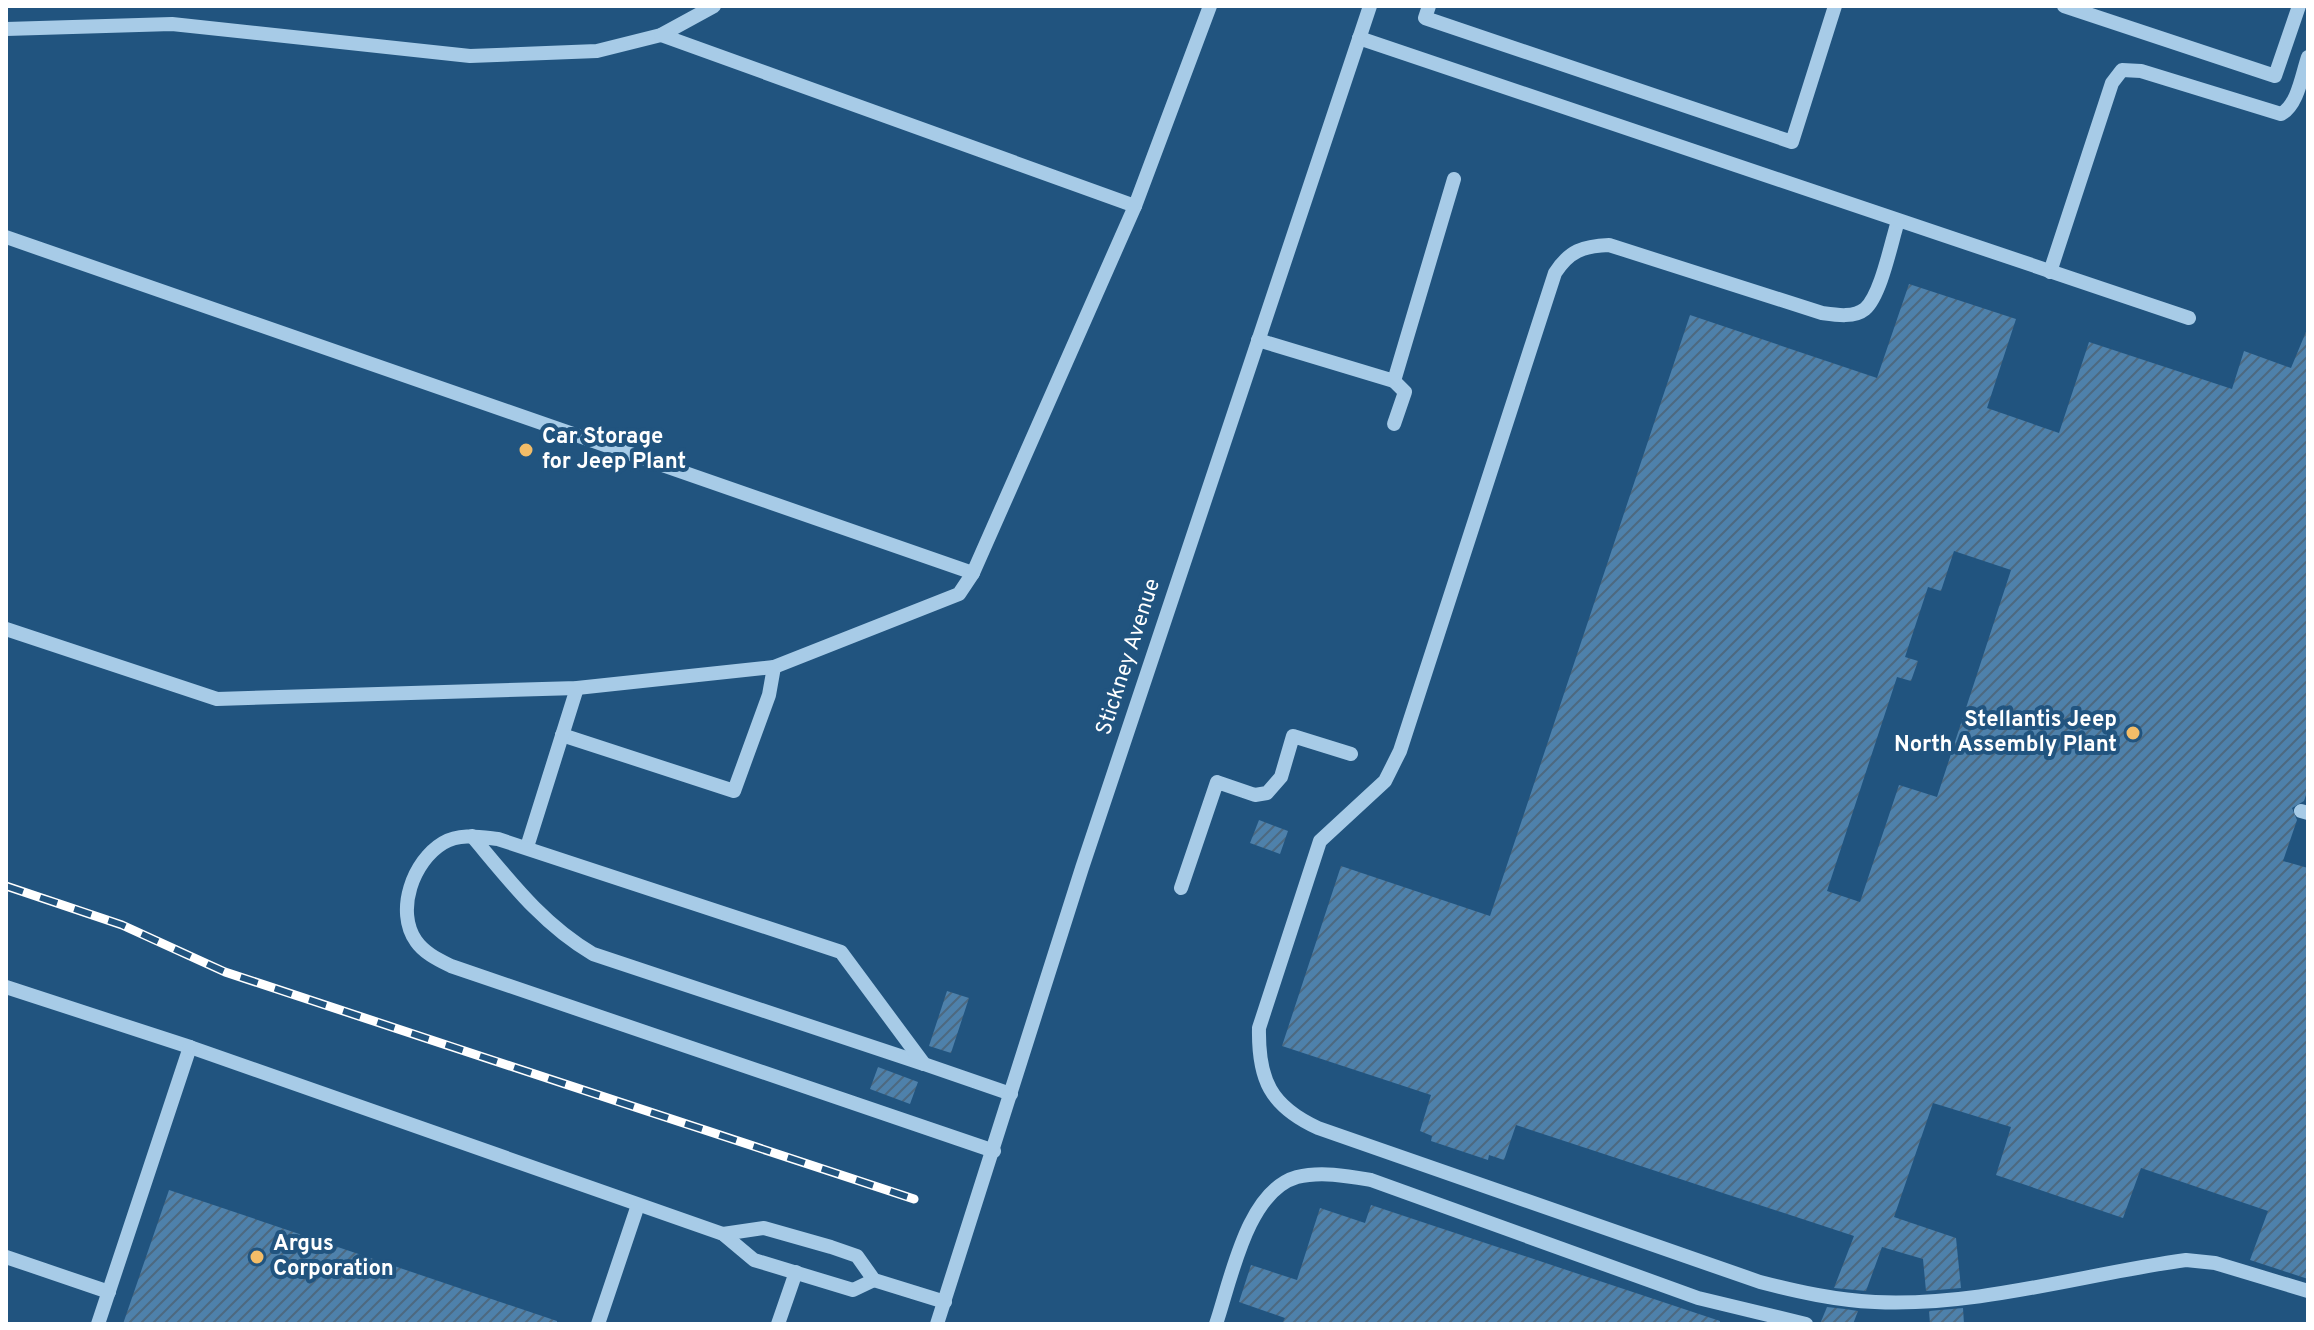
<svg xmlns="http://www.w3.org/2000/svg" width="2314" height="1330" font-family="Overpass,sans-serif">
<defs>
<pattern id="building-hatch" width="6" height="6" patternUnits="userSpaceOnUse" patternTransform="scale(2)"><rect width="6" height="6" fill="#4e81ab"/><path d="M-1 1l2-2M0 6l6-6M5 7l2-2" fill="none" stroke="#4d6980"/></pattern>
</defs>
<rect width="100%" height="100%" fill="#21547f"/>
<g fill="url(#building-hatch)" fill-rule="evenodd">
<path d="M1909,284L2016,319L1987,408L2059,433L2089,342L2232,389L2244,351L2291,368L2308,327V789L2304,801L2292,808L2297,820L2283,861L2308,868V1279L2250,1260L2268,1211L2141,1168L2123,1218L1996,1175L2011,1127L1933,1103L1894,1217L1956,1238L1961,1288L1926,1291L1923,1259L1882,1247L1866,1291L1834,1288L1854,1236L1516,1125L1504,1160L1489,1155L1488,1160L1431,1141L1432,1136L1420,1131L1431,1095L1282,1046L1341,866L1490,916L1690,315L1877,378ZM1954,551L2011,570L1937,797L1899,785L1860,902L1827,891L1897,677L1911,681L1918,661L1905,657L1928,587L1941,591Z"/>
<path d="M1259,820L1288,831L1280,854L1250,843Z"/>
<path d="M947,991L969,998L951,1053L929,1046Z"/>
<path d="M878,1067L918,1082L910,1104L870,1089Z"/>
<path d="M169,1190L557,1321V1324H123Z"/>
<path d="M1371,1205L1720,1321V1324H1282L1285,1318L1239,1302L1251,1265L1297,1280L1320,1208L1365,1223Z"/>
<path d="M1827,1307L1845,1309L1858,1311L1853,1324H1820Z"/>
<path d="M1963,1308L1964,1324H1930L1929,1311Z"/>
</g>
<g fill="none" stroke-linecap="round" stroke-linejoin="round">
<g stroke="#a7cbe7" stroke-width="14">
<path d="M1429,6L1425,18L1792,142L1835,6"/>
<path d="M2064,6L2275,76L2299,6"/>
<path d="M6,29L172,24L470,56L597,51L661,35L714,6"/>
<path d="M661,35L1135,206"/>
<path d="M1359,38L2189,318"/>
<path d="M1898,221C1891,243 1881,295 1865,309C1854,318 1836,315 1822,313L1609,245C1583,246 1569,251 1555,273L1400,751L1385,781L1320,841L1259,1028C1258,1079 1270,1106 1318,1128L1760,1282C1799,1292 1835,1300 1875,1302C1978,1307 2084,1274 2186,1260L2215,1263L2308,1291"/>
<path d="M6,237L973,573"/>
<path d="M2050,272L2112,83L2122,70L2141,71L2281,114C2298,105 2302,74 2308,57"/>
<path d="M1258,340L1394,381L1454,179"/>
<path d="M1394,381L1405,392L1394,424"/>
<path d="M6,629L217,699L577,688L774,667L959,594L973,573L1135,206L1210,6"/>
<path d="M562,735L734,791L769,695L774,667"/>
<path d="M2301,811L2308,813"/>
<path d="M472,836C509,880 542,924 593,954L924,1064"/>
<path d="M527,847L577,688"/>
<path d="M1181,888L1217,782L1255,795L1267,793L1281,777L1293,736L1351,754"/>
<path d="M6,987L190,1047L723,1234L754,1260L853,1290L874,1280"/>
<path d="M994,1151L451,966C439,960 424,953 416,941C395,911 413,861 443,843C460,833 480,837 498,839L841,952L924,1064L1011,1094"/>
<path d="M723,1234L764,1228L831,1247L857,1256L874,1280L945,1302"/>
<path d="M6,1257L109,1292"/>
<path d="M98,1324L190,1047"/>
<path d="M598,1324L638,1205"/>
<path d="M778,1324L796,1272"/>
<path d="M937,1324L1082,868L1370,6"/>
<path d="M1216,1324C1231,1280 1247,1191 1297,1177C1321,1171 1348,1176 1371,1180L1698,1298L1806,1324"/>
</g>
<g stroke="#fff" stroke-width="9">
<path id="rail" d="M6,886L122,925L225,972L914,1199"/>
</g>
<use href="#rail" stroke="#21547f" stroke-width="6" stroke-dasharray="18" stroke-linecap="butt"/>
</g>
<g fill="#f3bd68" stroke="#21547f" stroke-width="3">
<circle cx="526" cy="450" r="8"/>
<circle cx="2133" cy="733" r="8"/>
<circle cx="257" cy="1257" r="8"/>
</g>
<g text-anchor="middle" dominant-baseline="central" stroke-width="8" stroke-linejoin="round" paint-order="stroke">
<g font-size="22" font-weight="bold" fill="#fff" stroke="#21547f" text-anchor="start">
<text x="542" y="437">Car Storage<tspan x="542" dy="25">for Jeep Plant</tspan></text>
<text x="2117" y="720" text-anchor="end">Stellantis Jeep<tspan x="2117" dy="25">North Assembly Plant</tspan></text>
<text x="273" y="1244">Argus<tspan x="273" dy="25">Corporation</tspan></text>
</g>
<g font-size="22" fill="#fff" stroke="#21547f">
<text transform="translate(1129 657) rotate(-72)">Stickney Avenue</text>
</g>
</g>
<rect width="2314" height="1330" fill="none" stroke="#ffffff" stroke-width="16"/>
</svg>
